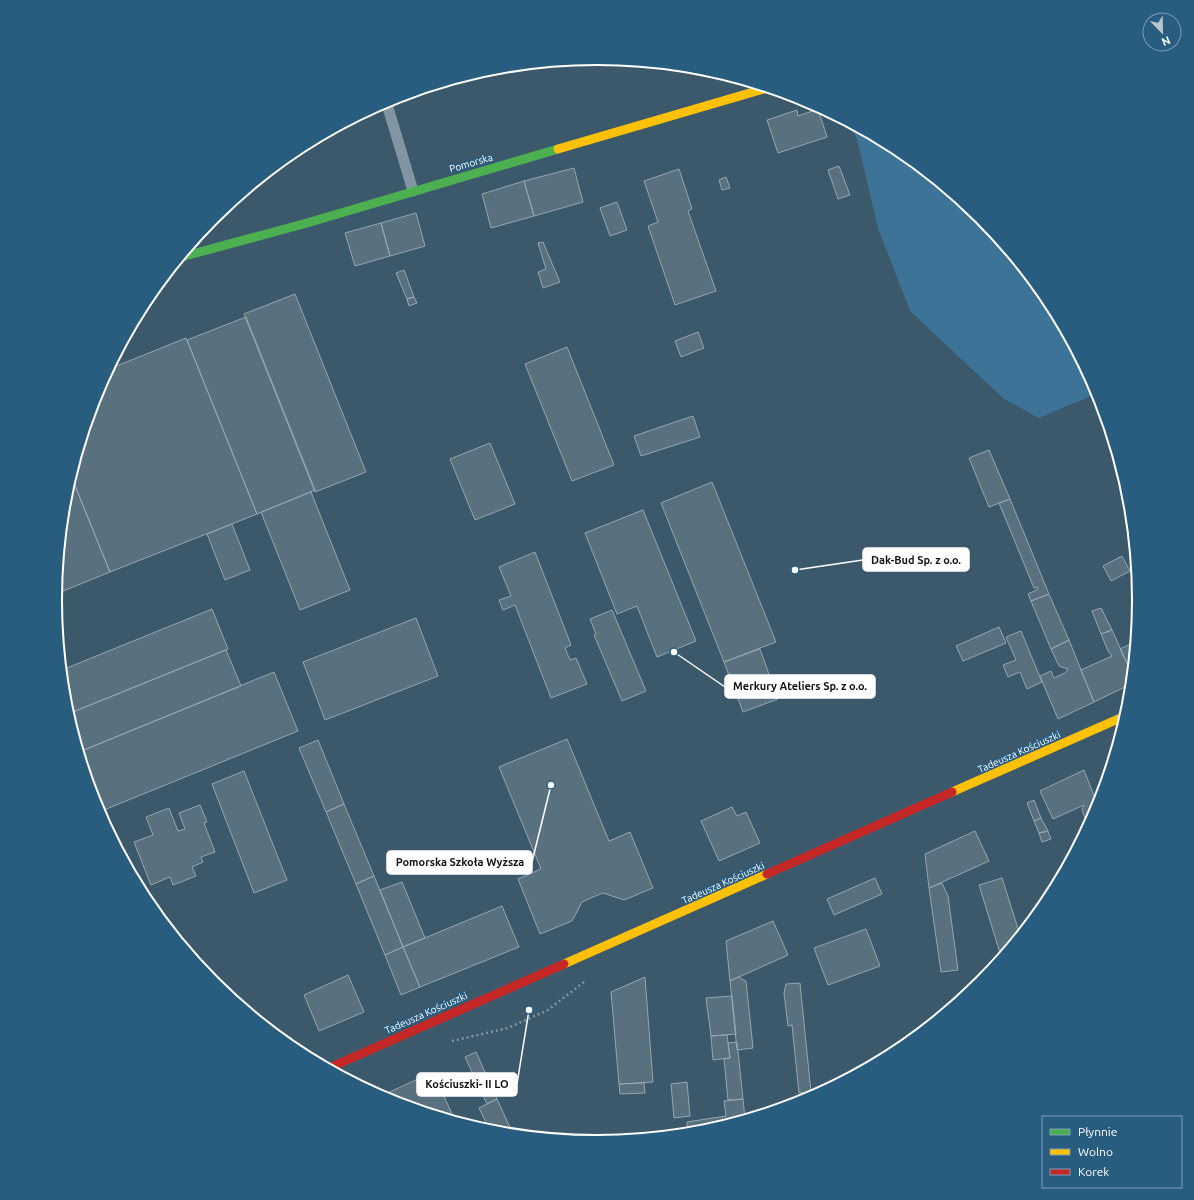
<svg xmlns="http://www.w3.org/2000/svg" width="1194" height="1200" font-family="Ubuntu,sans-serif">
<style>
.green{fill:#3d7397}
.building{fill:#59707f;stroke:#95a6b1}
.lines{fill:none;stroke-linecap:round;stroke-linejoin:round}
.path{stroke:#8295a2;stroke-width:2.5;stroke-dasharray:2 3;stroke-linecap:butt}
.lane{stroke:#8295a2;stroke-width:11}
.fast{stroke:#4caf50;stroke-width:9}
.slow{stroke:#ffc107;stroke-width:9}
.jam{stroke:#c62828;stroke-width:9}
.labels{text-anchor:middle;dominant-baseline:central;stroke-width:3;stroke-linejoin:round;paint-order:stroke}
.street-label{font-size:10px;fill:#fff;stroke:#285d80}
.rim{fill:none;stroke:#fff;stroke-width:2}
.leader{fill:none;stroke:#fff;stroke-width:1.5}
.callout-dot{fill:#fff;stroke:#285d80;stroke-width:1.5}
.callout{fill:#fff;stroke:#fff;stroke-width:1.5}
.callout-label{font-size:11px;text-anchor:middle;font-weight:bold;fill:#111}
</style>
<rect width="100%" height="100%" fill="#3c596c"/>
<!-- green -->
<path class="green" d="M851 124 898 149 980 217 1048 299 1098 393 1039 418 1004 399 910 311 878 228 858 143Z"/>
<!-- building -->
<path class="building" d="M818 109 827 137 778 153 767 120 797 110 798 116Z
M839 166 850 195 838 199 828 170Z
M574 168 583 202 534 216 524 181Z
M679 169 692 209 688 211 716 291 675 305 648 226 658 222 644 181Z
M726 177 730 188 722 190 719 180Z
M524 181 534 216 491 228 482 194Z
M617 202 627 230 610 236 600 208Z
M416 213 425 246 390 256 381 223Z
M381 223 390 256 355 266 345 233Z
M543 242 560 282 543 288 538 272 546 269 538 243Z
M404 270 414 297 407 299 396 273Z
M295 294 366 472 315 492 244 314Z
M414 297 417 303 409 306 407 299Z
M246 317 315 490 257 514 187 340Z
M698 332 704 348 681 357 675 341Z
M186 338 257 514 110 572 71 476 96 392 109 369Z
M567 347 614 465 572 481 525 364Z
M693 416 700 437 641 456 634 436Z
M490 443 515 504 475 520 450 459Z
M989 450 1010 499 989 507 969 458Z
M71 476 110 572 56 594 65 494Z
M712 482 776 642 724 662 661 503Z
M311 492 350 590 300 610 261 512Z
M1010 499 1049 594 1031 601 1028 594 1038 589 1037 587 1034 588 999 503Z
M643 510 696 641 657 657 637 606 617 614 585 533Z
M232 524 250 570 225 580 207 534Z
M535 552 571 645 565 648 570 660 576 658 587 684 551 698 515 605 503 610 499 600 511 596 499 567Z
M1122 556 1130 571 1111 581 1103 566Z
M1049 594 1069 640 1051 649 1031 601Z
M1101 608 1112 630 1101 634 1092 611Z
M212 609 228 649 68 714 65 706 62 670Z
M612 610 646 691 622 701 594 635 596 634 590 619Z
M416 618 438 676 325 720 303 662Z
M999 627 1006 643 963 661 956 646Z
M1112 630 1132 674 1131 684 1094 702 1081 670 1112 656 1108 651 1101 634Z
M1021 631 1042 682 1027 689 1020 672 1008 677 1003 665 1016 660 1006 637Z
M1069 640 1094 702 1058 719 1040 676 1051 671 1054 678 1065 673 1068 669 1059 666 1051 649Z
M1135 642 1132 674 1120 649Z
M760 649 778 699 743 712 724 662Z
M226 650 241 686 79 752 68 714Z
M274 672 298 731 99 812 79 752Z
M567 739 609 841 630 832 653 888 624 900 603 893 593 897 582 902 572 921 540 934 518 879 541 869 499 767Z
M318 740 344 804 326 812 299 748Z
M1084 770 1098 806 1088 826 1082 810 1084 805 1053 819 1040 791Z
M244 771 287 880 254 893 212 784Z
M1034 800 1041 818 1034 821 1027 803Z
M344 804 374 876 356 884 326 812Z
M200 805 207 822 204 823 215 852 201 857 203 862 192 867 196 876 173 885 170 877 151 885 134 842 153 835 146 817 169 808 178 831 185 829 179 813Z
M732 807 737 816 746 812 760 843 719 861 701 821Z
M1041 818 1048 831 1039 833 1034 821Z
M975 831 989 861 929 888 925 854Z
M1048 831 1051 839 1042 842 1039 833Z
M374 876 403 947 385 955 356 884Z
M875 878 882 894 834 915 827 899Z
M1002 878 1020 935 1007 951 1000 953 979 885Z
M402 882 425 938 403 947 380 890Z
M942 883 948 896 958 970 941 972 929 888Z
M502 906 519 947 420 987 403 947Z
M773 921 788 955 730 981 726 941Z
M866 929 880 966 828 985 814 948Z
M403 947 420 987 401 995 385 955Z
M348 975 364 1012 319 1031 304 995Z
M645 977 653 1082 619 1084 611 992Z
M738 977 746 981 753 1048 737 1050 730 981Z
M800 983 811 1092 799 1093 792 1025 788 1026 784 993 786 984Z
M732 996 736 1034 711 1036 706 998Z
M727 1035 730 1058 713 1060 711 1036Z
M737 1042 743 1099 728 1100 724 1059 730 1058 728 1043Z
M476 1052 497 1099 487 1104 465 1057Z
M433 1072 452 1114 445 1117 389 1101 381 1096Z
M687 1082 690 1116 674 1118 671 1084Z
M644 1083 645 1093 620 1094 619 1084Z
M497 1099 513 1134 490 1131 479 1108Z
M743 1099 745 1119 703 1132 688 1133 687 1122 726 1116 724 1101Z"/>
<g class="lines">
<!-- path -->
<path class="path" d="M452 1041 508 1028 548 1010 584 982"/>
<!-- lane -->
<path class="lane" d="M386 101 413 191"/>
<!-- fast -->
<path class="fast" d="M181 257 307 223 558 149"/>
<!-- slow -->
<path class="slow" d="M558 149 767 88
M952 792 1125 716
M564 964 767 874"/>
<!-- jam -->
<path class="jam" d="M767 874 952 792
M329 1068 564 964"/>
</g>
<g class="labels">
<!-- street labels -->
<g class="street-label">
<text transform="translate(471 163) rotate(-16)">Pomorska</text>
<text transform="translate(1019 752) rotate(-24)">Tadeusza Kościuszki</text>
<text transform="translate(723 883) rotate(-24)">Tadeusza Kościuszki</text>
<text transform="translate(426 1013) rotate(-24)">Tadeusza Kościuszki</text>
</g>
</g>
<!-- crop -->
<path d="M0 0H1194V1200H0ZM62 600a535 535 0 1 1 1070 0a535 535 0 1 1-1070 0Z" fill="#285d80" fill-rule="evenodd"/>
<path class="rim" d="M62 600a535 535 0 1 1 1070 0a535 535 0 1 1-1070 0Z"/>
<!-- callouts -->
<path class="leader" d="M795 570L863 560M674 652L725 687M551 785L532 862M529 1010L517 1084"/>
<g class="callout-dot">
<circle cx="795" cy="570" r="4"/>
<circle cx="674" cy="652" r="4"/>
<circle cx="551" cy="785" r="4"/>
<circle cx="529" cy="1010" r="4"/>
</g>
<g class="callout">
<rect x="863" y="548" width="106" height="23" rx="4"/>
<rect x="725" y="675" width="150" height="23" rx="4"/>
<rect x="387" y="851" width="145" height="23" rx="4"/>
<rect x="417" y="1073" width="100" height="23" rx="4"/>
</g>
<g class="callout-label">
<text x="916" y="564">Dak-Bud Sp. z o.o.</text>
<text x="800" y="690">Merkury Ateliers Sp. z o.o.</text>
<text x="460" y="866">Pomorska Szkoła Wyższa</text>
<text x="467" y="1088">Kościuszki- II LO</text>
</g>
<!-- legend -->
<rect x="1042" y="1116" width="140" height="72" fill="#285d80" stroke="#7e9eb3"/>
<rect x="1050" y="1129" width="20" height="6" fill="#4caf50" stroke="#7e9eb3"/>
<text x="1078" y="1136" font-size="12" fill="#ffffff">Płynnie</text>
<rect x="1050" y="1149" width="20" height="6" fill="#ffc107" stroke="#7e9eb3"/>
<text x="1078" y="1156" font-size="12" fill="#ffffff">Wolno</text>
<rect x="1050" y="1169" width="20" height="6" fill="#c62828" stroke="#7e9eb3"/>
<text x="1078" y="1176" font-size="12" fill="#ffffff">Korek</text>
<!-- north arrow -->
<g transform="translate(1162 32) rotate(157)"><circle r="19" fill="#285d80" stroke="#7e9eb3"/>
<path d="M0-3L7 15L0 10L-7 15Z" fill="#bbc5cc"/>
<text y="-6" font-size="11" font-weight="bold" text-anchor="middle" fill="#ffffff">N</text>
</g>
</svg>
